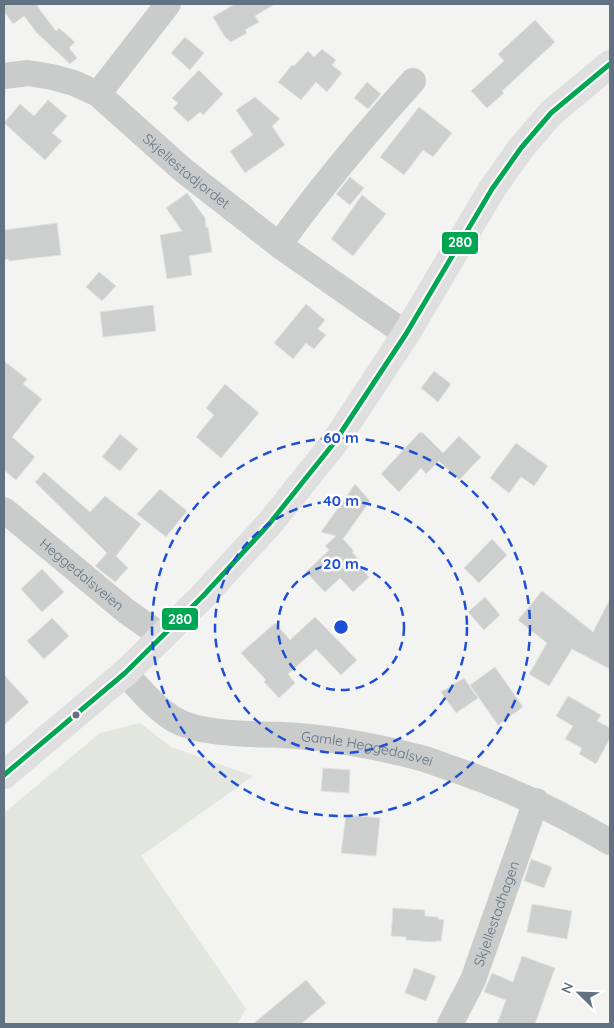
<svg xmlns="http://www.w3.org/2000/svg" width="614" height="1028" font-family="Quicksand,sans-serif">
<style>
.green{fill:#e2e6df}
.building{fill:#cdcece;stroke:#e2e2e1}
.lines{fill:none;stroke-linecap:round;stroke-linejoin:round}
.minor{stroke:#cacccc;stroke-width:26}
.major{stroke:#dfdfe0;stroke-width:28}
.bus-1-casing{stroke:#fff;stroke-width:9}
.bus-1{stroke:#00a651;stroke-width:5}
.ring{fill:none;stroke:#1d4ed8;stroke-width:2.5;stroke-dasharray:9 6}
.bus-dot{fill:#627282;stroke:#fff;stroke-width:2}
.labels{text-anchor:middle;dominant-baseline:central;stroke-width:5;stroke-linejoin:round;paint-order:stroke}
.street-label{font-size:14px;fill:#627282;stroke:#fff}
.centre{fill:#1d4ed8;stroke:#fff;stroke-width:2.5}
.ring-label{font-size:15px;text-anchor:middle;font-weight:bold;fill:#1d4ed8;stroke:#fff;stroke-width:5;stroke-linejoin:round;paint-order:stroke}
.line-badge{stroke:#fff;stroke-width:2}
.badge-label{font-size:14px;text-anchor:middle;font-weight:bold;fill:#fff}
</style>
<rect width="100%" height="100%" fill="#f3f3f1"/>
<!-- green -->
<path class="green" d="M140 723 171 747 253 776 141 856 246 1009 237 1024H4V813L100 733Z"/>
<!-- building -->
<path class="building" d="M4 4H41L37 6 56 31 59 28 75 42 69 48 77 58 70 64 37 33 24 16 13 24 4 11Z
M235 4H275L255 16 259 22 245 30 247 33 231 42 225 37 213 17Z
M535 20 555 42 502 91 504 93 487 108 471 91 504 61 498 54Z
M185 37 204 53 190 70 171 53Z
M322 49 336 60 332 65 342 73 327 92 316 82 301 100 278 82 292 65 294 66 308 51 314 57Z
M199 70 223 94 203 115 200 112 188 122 173 108 178 103 172 98Z
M367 82 381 94 368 109 354 98Z
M255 97 280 119 272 126 285 145 245 173 230 151 253 135 236 110Z
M48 100 67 116 52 133 62 141 45 160 4 123 20 104 34 116Z
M419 107 452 133 433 157 423 150 404 175 380 157Z
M350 177 364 188 350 205 336 194Z
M187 193 205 218 206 228 208 227 212 252 189 256 192 275 167 279 160 235 182 231 166 208Z
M362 195 386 214 353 256 331 239Z
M57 223 61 255 9 261 8 259H4V230Z
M99 272 116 286 102 301 86 287Z
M306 304 325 320 318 329 326 335 314 349 306 343 293 359 274 343Z
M153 305 156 331 103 337 100 312Z
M4 361 27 379 23 384 42 399 12 437 35 457 16 480 4 470Z
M434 371 451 384 438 402 421 388Z
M225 384 259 413 221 458 196 437 214 415 206 408Z
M420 432 421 434 422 432 443 453 459 436 481 457 459 480 439 461 426 474 421 468 399 492 381 474Z
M120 434 138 449 120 471 102 457Z
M516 443 548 466 534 486 521 477 509 493 490 478Z
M44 472 90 512 105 496 141 524 116 556 128 568 115 582 95 566 107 553 35 482Z
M355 484 370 501 343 539 342 538 354 551 352 552 360 561 357 564 369 577 353 592 340 578 325 592 306 572 329 550 325 546 336 536 321 532Z
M160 489 187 511 166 537 137 514Z
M492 539 507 555 479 583 464 568Z
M42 569 64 592 42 612 21 589Z
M542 591 593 632 610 599V669L572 649 549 686 529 674 547 643 518 620Z
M485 597 500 615 484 630 468 612Z
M315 617 357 660 341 675 316 649 288 674 295 683 279 698 264 682 266 680 241 653 275 623 290 640Z
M52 618 69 636 44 659 27 641Z
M495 667 523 707 498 725 470 685Z
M4 675 29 702 4 725Z
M464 678 478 698 456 713 441 692Z
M568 696 601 715 597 721 610 728V738L596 764 579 754 582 748 565 739 573 726 556 716Z
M323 768 350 770 349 793 321 791Z
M346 815 380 818 376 856 341 853Z
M531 859 552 867 544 888 524 881Z
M532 904 572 911 567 939 527 932Z
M393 908 425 910V916L438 917V919L444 920 441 941H436L435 942 406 940V937L391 936Z
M522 956 555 968 535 1024H497L506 1000 484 992 492 973 513 982Z
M414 968 436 976 426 1001 405 993Z
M306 980 326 1003 301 1024H253Z"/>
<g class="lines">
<!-- minor -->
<g class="minor">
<path id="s1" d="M4 76 28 73 52 77 74 83 98 94 183 170 279 245 406 334"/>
<path d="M98 94 168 4"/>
<path d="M279 245C320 188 366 133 413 81"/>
<path id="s2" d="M4 510 126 611 163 637"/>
<path id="s3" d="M125 673C141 690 155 708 175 720 206 737 262 733 298 736 338 739 378 747 417 757 430 760 443 766 456 770 511 789 561 813 610 842"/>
<path id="s4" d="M450 1024 473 980 536 801"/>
</g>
<!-- major -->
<path class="major" d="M4 775 125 673 203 596 270 523 334 443 406 334 492 189 521 148 551 113 610 64"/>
<defs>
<path id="bus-1" d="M4 775 125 673 203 596 270 523 334 443 406 334 492 189 521 148 551 113 610 64"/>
</defs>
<!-- bus-1 casing -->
<use href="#bus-1" class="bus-1-casing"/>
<!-- bus-1 -->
<use href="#bus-1" class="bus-1"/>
</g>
<!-- distance rings -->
<g class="ring">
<circle cx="341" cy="627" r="63"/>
<circle cx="341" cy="627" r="126"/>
<circle cx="341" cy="627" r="189"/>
</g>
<!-- markers -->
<circle class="bus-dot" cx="76" cy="715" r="4.5"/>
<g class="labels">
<!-- street labels -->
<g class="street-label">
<text stroke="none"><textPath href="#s1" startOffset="215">Skjellestadjordet</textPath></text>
<text stroke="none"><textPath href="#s2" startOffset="101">Heggedalsveien</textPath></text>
<text stroke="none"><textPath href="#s3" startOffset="264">Gamle Heggedalsvei</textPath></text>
<text stroke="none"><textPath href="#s4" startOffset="120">Skjellestadhagen</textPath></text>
</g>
</g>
<circle cx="341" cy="627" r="8" class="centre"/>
<g class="ring-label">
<text x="341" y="443">60 m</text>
<text x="341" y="506">40 m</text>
<text x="341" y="569">20 m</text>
</g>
<g class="line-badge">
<rect x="441" y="231" width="38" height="24" rx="5" fill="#00a651"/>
<rect x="161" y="607" width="38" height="24" rx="5" fill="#00a651"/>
</g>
<g class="badge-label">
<text x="460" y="247">280</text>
<text x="180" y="624">280</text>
</g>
<!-- border -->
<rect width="614" height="1028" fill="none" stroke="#627282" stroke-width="10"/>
<!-- north arrow -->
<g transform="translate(579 993) rotate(293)" stroke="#ffffff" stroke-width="4" paint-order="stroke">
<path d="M0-4L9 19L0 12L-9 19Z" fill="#627282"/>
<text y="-8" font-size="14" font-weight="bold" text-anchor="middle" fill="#627282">N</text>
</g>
</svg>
